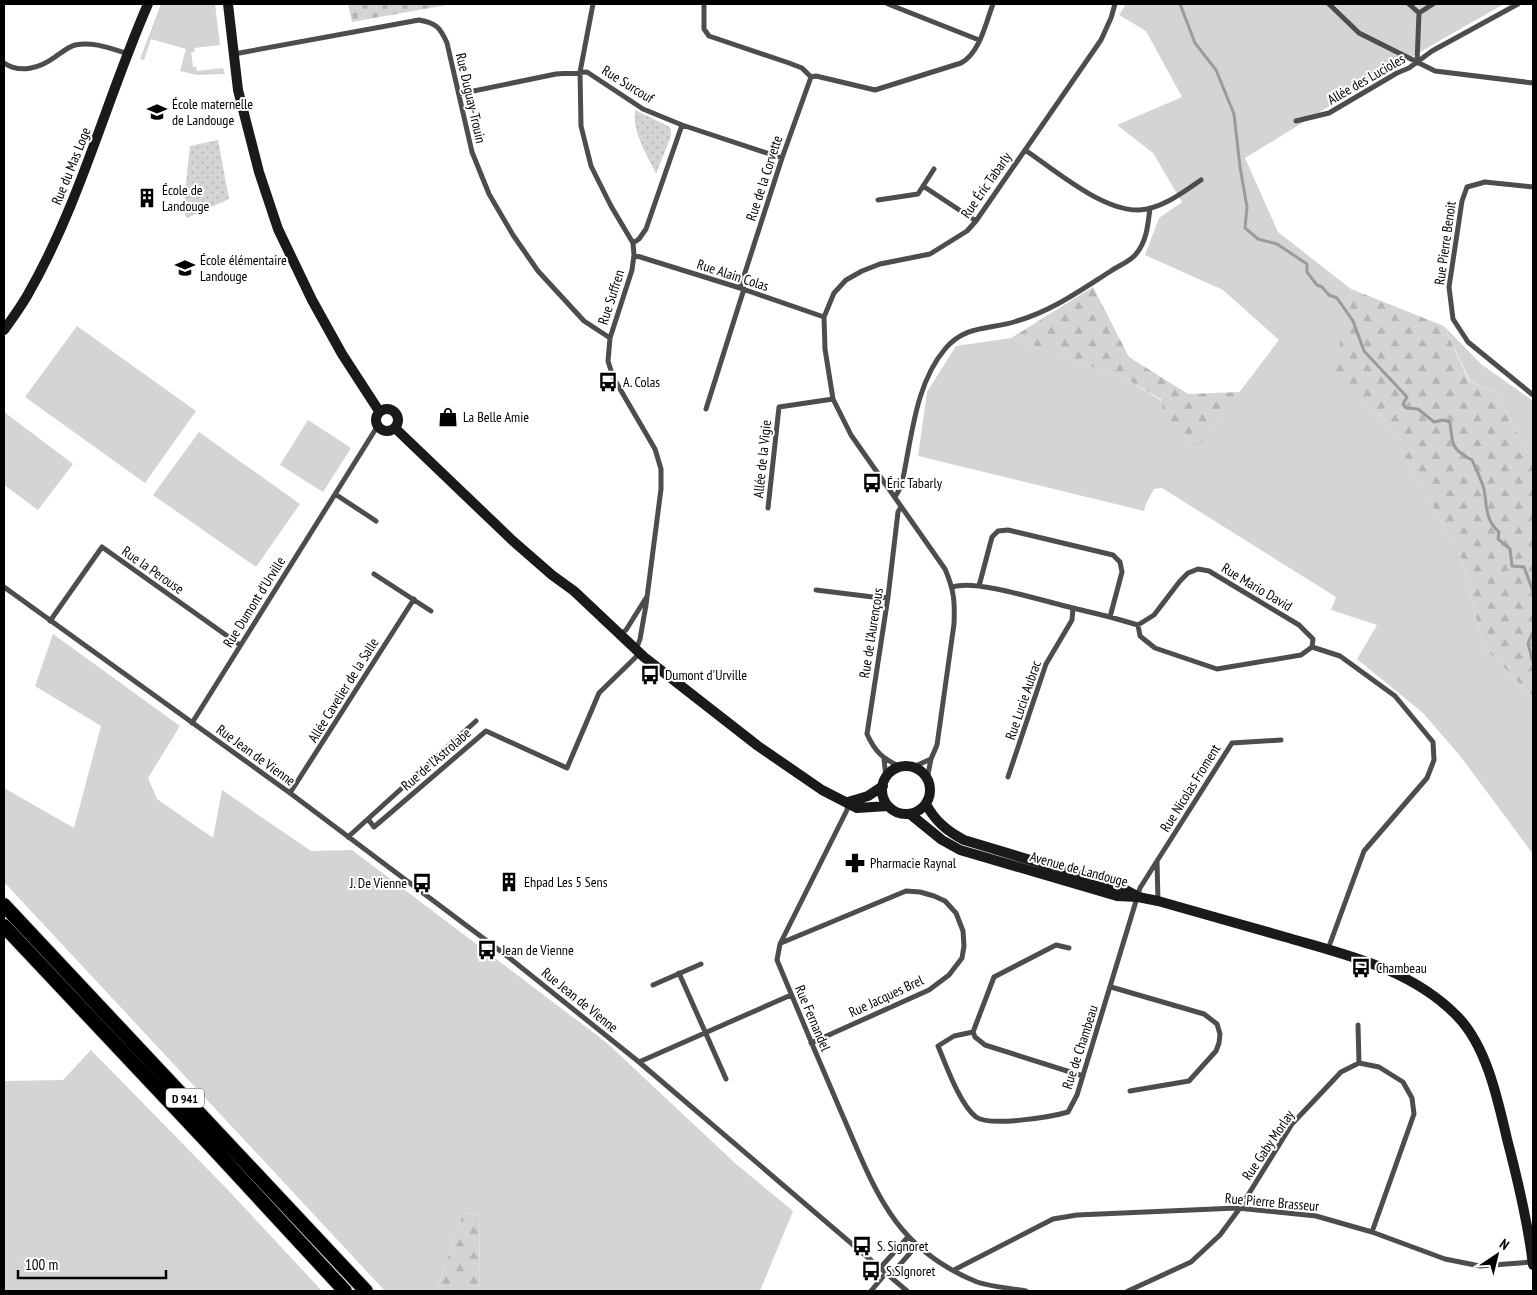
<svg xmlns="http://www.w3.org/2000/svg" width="1537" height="1295" font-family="'PT Sans Narrow',sans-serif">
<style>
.grass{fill:#d4d4d4}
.forest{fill:url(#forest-firs)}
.cemetery{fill:url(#cemetery-stones)}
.park{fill:url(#park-dots)}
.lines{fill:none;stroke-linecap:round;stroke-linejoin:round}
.stream{stroke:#9b9b9b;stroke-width:3}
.trunk-casing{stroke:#dbdbdb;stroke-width:16}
.minor{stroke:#4d4d4d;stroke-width:5}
.secondary{stroke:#1a1a1a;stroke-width:10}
.trunk{stroke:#000;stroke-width:14}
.labels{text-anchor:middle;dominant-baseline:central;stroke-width:4;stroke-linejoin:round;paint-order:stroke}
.shield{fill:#fff;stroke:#4c4c4c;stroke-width:1}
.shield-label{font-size:12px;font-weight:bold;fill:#000}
.street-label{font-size:14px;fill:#000;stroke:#fff}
.poi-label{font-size:14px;fill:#000;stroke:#fff;text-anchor:start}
</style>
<defs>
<pattern id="forest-firs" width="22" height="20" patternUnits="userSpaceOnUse" patternTransform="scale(1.25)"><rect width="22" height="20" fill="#d4d4d4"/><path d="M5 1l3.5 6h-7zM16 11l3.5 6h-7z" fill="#b4b4b4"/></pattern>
<pattern id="cemetery-stones" width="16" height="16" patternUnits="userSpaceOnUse" patternTransform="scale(1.25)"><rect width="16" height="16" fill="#d4d4d4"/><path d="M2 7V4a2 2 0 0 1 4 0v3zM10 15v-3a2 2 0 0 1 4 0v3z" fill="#b4b4b4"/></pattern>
<pattern id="park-dots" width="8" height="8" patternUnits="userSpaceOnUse" patternTransform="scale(1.25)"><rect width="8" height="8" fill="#d4d4d4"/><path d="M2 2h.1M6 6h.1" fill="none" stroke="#b4b4b4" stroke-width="1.8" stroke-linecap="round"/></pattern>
</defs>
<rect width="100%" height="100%" fill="#fff"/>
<!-- grass -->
<path class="grass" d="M161 4H215L220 45 194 48 195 52H191L193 67H196L197 71 223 68 225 74 197 75 180 71 186 49 151 39 144 60 140 59Z
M1126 4H1504L1385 72 1245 158 1278 232 1351 289 1333 382 1382 416 1461 557 1483 646 1531 695H1533V854L1461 757 1423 713 1357 659 1377 625 1331 610 1336 597 1162 488 1154 489 1146 504 1144 511 918 456 927 392 956 346 1011 338 1126 379 1162 401 1165 429 1197 448 1279 340 1223 290 1145 255 1159 218 1182 202 1153 153 1117 125 1182 97 1146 31 1119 15Z
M77 326 196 411 145 483 25 397Z
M1444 326 1481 364 1533 401V464L1496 393 1470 381Z
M4 412 73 464 38 510 4 485Z
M308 420 351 448 323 492 280 465Z
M199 432 300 504 256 567 153 495Z
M53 634 180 726 148 778 157 799 213 838 222 790 311 851 352 850 607 1043 736 1164 793 1211 760 1291H479L480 1215 463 1213 436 1291H385L4 882V788L74 828 101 726 35 686Z
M91 1050 228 1190 322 1291H4V1081L63 1080Z"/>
<!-- forest -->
<path class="forest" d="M1093 287 1129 357 1188 394 1240 392 1197 448 1164 429 1162 400 1126 379 1011 338Z
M1351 289 1444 326 1469 381 1496 393 1533 464V695H1531L1483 646 1461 557 1382 416 1332 382Z
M463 1213 480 1215 479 1291H436Z"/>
<!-- cemetery -->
<path class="cemetery" d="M348 4H452L352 22Z"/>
<!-- park -->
<path class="park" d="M635 110 668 126 671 129V136L656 174C647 154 632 133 635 110Z
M218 140 229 199 187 218 183 211 190 146Z"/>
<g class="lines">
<!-- stream -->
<path class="stream" d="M1180 4 1195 43 1216 70 1234 114 1240 167 1247 207 1245 228 1258 239 1277 244 1307 264V272L1317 285 1322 287 1329 295 1337 298 1353 321 1364 351 1407 397 1403 404 1406 408 1418 409 1434 422 1443 420 1450 422C1452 444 1452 450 1472 460 1476 469 1481 479 1484 489 1487 506 1485 520 1499 532L1498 539 1510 549 1512 566 1524 567 1533 591
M1533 632 1528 643 1533 663"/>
<defs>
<path id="trunk" d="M4 905 366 1291
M4 926 210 1145 345 1291"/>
</defs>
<!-- trunk casing -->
<use href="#trunk" class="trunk-casing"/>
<!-- minor -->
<path class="minor" d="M593 4 580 72 581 126 591 166 611 206 633 243 634 255 632 270 610 338 608 361 613 377 655 449 661 469V489L646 605 640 639 636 650
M704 4V29L709 36 789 63 802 68 811 77
M888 4 979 40
M1329 4 1359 33 1435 71 1533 83
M1409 4 1419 13
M234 54 419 20C436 23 440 27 447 43L472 152 489 194 513 235 538 271 584 321 610 338
M4 63C20 74 40 68 55 57 61 53 68 47 75 45 93 41 112 49 129 54
M1417 63 1419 13 1433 4
M811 77 816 76 875 90 961 63C980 53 986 22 993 4
M459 94 556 74 587 72 643 109 682 125 782 158
M1296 121 1329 113 1397 73 1409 68 1432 51 1518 4
M1025 150C1055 170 1102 211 1139 210 1162 209 1183 192 1201 180
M923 186 976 221
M1533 187 1485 182 1467 187 1462 201 1449 287 1453 319 1468 342 1533 395
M878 200 918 194 934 169
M633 243 639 239 646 229 682 125
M634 255 740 288 824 317
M740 288 782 158 811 77
M706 409 744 289
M335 494 376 521
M895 497 899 490 903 478C912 435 916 383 945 349 966 324 991 330 1017 321 1052 311 1081 290 1111 271 1118 266 1131 261 1136 254 1147 241 1148 224 1150 208
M768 508 779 407 833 399
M374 574 431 611
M979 586 992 537 998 531 1008 530 1113 555 1120 562 1122 572 1110 617 1073 608
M4 587 290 793 507 956 639 1062 907 1291
M953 587C976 579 1046 602 1073 608L1072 620 1046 664 1008 777
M816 590 881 598 888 597
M1110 617 1138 625 1154 615 1180 581 1188 573 1198 569 1209 571 1299 625 1313 639 1312 647
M50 621 102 547 240 645
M1138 625 1140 636 1155 648 1217 669 1301 655 1312 647
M620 634 626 630 646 598
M1312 647 1340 656 1395 696 1433 742 1434 760 1427 778 1364 851 1328 949
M192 723 377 427
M884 759 886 777
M901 767C883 759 875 752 867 734L888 597 898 512 901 507
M913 767 931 759
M927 779 931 759 937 745 954 624C955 601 954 590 945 569L851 435 833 399 825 349 824 317 834 293 846 280 862 271 880 264 930 254 967 231 976 221 1101 40 1111 18 1115 4
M290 793 414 599
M848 803 847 810 780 944 777 960C798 1011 820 1063 842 1114 875 1190 893 1248 977 1282 992 1287 1010 1288 1026 1291
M368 819 374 827 486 731 567 768 599 693 640 653
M348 837 476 721
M1157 861 1232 743 1281 740
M781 943 906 891 920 892 934 896 945 901 956 913 963 931 964 946 962 958 949 975 929 990 811 1043
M1069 948 1056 945 994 977 973 1032 975 1037 985 1045 1083 1076
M679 973 726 1079
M653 985 701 964
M1111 987 1204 1014 1217 1024 1220 1034 1219 1043 1216 1051 1189 1081 1130 1091
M1358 1025 1359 1063
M973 1032 954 1036 938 1046C946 1065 960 1105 976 1117 990 1127 1051 1117 1068 1112L1077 1095 1140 888 1157 861 1158 901
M639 1062 791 995
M880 1268 908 1237
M954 1270 1053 1219 1077 1215 1237 1208 1316 1216 1372 1232 1445 1259 1480 1266 1532 1262
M890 1276 917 1245
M871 1291 886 1273
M1128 1291 1191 1262 1220 1235 1240 1208 1292 1124 1341 1072 1359 1063 1379 1067 1403 1082 1412 1098 1414 1114 1372 1232"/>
<!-- secondary -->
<path class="secondary" d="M228 4 238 90 259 172 278 229 312 300 342 354 379 411
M4 330C12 319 20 308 27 296 80 204 106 100 148 4
M376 420a11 11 0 1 1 22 0a11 11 0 1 1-22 0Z
M395 428 513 541 552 575 574 591 644 657 758 746 822 790 857 808 888 806
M882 790a24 24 0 1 1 48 0a24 24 0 1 1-48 0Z
M848 802 868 796 883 786
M926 804C935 821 947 831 964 840L1120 887 1135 895
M910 814 942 840 960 850 1117 896 1138 897 1158 901C1200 913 1243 925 1285 937 1347 955 1412 969 1458 1017 1487 1047 1498 1101 1507 1139 1518 1181 1528 1223 1533 1265"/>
<!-- trunk -->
<use href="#trunk" class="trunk"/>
</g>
<!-- icons -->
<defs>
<symbol id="school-bare" viewBox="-9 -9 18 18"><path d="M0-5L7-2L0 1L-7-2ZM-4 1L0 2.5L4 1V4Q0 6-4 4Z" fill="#000" stroke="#fff" stroke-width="2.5" paint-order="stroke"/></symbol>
<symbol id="building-bare" viewBox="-9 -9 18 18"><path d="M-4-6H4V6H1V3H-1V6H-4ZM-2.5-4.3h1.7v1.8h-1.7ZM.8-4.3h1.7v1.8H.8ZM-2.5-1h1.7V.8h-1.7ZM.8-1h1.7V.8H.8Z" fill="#000" stroke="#fff" stroke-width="2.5" paint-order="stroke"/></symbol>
<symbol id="bus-bare" viewBox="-9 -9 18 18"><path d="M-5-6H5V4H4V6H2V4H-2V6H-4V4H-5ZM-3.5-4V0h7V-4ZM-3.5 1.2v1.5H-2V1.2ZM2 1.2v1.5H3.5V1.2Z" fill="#000" stroke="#fff" stroke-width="2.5" paint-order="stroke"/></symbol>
<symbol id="shop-bare" viewBox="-9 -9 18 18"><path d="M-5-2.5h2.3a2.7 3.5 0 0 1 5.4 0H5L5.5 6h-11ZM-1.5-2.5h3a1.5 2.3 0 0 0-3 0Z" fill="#000" stroke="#fff" stroke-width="2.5" paint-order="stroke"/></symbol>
<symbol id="pharmacy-bare" viewBox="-9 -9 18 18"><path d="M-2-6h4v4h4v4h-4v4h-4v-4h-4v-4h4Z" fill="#000" stroke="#fff" stroke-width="2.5" paint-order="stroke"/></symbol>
</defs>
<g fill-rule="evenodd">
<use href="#school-bare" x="143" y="98" width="28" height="28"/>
<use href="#building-bare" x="133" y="184" width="28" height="28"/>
<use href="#school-bare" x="171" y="254" width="28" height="28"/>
<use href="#bus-bare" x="594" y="368" width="28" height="28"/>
<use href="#shop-bare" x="434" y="403" width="28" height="28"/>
<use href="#bus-bare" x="858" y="469" width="28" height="28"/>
<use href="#bus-bare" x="636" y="661" width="28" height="28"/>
<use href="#pharmacy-bare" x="841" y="849" width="28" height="28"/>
<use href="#building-bare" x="495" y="868" width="28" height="28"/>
<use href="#bus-bare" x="408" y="869" width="28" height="28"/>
<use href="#bus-bare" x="473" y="936" width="28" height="28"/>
<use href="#bus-bare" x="1347" y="954" width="28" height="28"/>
<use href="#bus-bare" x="848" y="1232" width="28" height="28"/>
<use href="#bus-bare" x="857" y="1257" width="28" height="28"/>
</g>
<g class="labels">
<!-- shield labels -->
<rect class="shield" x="166" y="1088.5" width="38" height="19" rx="4"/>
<g class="shield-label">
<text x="185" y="1098">D 941</text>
</g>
<!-- street labels -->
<g class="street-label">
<text transform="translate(1366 79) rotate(-30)">Allée des Lucioles</text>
<text transform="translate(628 84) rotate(32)">Rue Surcouf</text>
<text transform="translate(471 98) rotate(77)">Rue Duguay-Trouin</text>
<text transform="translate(71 166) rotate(-68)">Rue du Mas Loge</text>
<text transform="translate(764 178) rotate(-72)">Rue de la Corvette</text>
<text transform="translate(986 185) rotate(-55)">Rue Éric Tabarly</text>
<text transform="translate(1445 243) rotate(-82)">Rue Pierre Benoit</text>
<text transform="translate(733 275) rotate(18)">Rue Alain Colas</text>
<text transform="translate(611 297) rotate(-72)">Rue Suffren</text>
<text transform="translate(762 459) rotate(-84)">Allée de la Vigie</text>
<text transform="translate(153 570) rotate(35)">Rue la Perouse</text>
<text transform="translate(1257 587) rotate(31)">Rue Mario David</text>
<text transform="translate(254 602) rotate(-58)">Rue Dumont d'Urville</text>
<text transform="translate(871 633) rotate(-81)">Rue de l'Aurençous</text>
<text transform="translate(343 690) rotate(-58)">Allée Cavelier de la Salle</text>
<text transform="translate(1023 700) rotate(-71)">Rue Lucie Aubrac</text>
<text transform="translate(256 755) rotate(36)">Rue Jean de Vienne</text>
<text transform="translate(436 759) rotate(-41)">Rue de l'Astrolabe</text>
<text transform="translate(1190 788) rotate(-58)">Rue Nicolas Froment</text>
<text transform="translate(1079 869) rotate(15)">Avenue de Landouge</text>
<text transform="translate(886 996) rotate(-25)">Rue Jacques Brel</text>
<text transform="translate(580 1000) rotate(39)">Rue Jean de Vienne</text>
<text transform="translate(813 1018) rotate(67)">Rue Fernandel</text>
<text transform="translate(1080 1047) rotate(-72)">Rue de Chambeau</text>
<text transform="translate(1268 1145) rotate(-56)">Rue Gaby Morlay</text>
<text transform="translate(1272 1202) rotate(5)">Rue Pierre Brasseur</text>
</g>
<!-- poi labels -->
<g class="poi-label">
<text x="172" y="104">École maternelle<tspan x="172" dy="16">de Landouge</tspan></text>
<text x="162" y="190">École de<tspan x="162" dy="16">Landouge</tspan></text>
<text x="200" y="260">École élémentaire<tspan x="200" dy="16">Landouge</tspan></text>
<text x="623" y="382">A. Colas</text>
<text x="463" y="417">La Belle Amie</text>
<text x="887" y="483">Éric Tabarly</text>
<text x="665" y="675">Dumont d'Urville</text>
<text x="870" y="863">Pharmacie Raynal</text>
<text x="524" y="882">Ehpad Les 5 Sens</text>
<text x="407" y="883" text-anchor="end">J. De Vienne</text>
<text x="502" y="950">Jean de Vienne</text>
<text x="1376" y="968">Chambeau</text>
<text x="877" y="1246">S. Signoret</text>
<text x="886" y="1271">S.SIgnoret</text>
</g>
</g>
<!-- border -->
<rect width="1537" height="1295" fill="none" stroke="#000000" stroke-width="10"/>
<!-- north arrow -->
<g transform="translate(1497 1255) rotate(35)" stroke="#ffffff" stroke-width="4" paint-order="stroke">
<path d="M0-4L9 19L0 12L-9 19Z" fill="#000000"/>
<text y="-8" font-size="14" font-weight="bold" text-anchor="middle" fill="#000000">N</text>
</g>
<!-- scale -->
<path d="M18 1270v8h148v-8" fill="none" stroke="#000000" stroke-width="2.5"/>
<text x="25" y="1270" font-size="15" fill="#000000" stroke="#ffffff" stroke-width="4" paint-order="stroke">100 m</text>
</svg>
